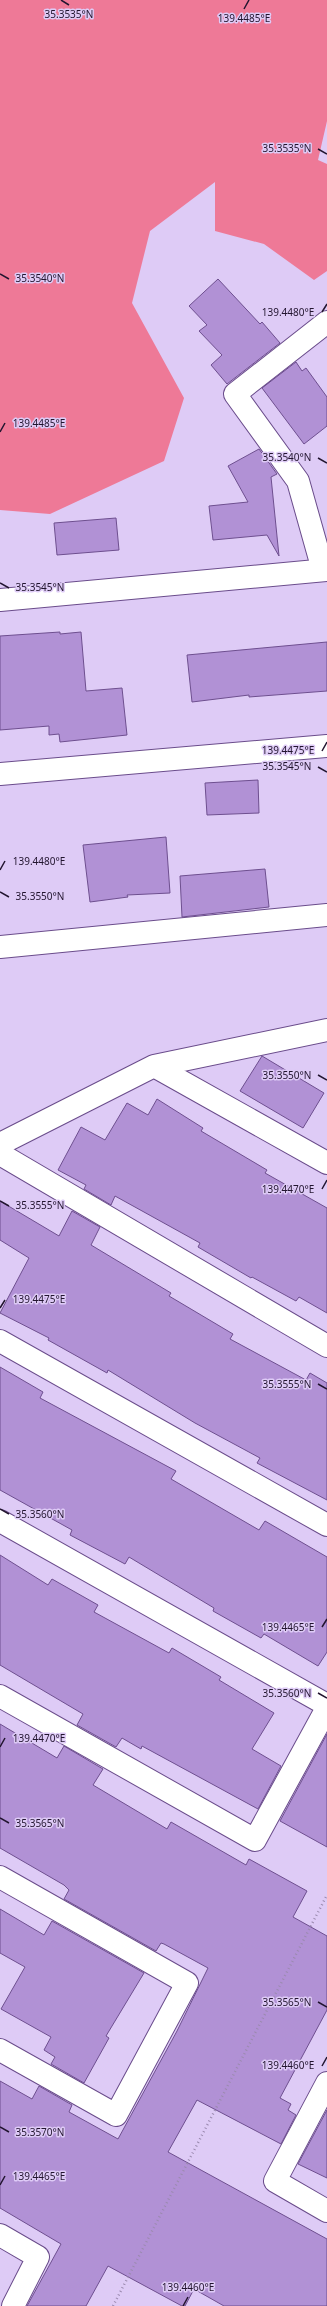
<svg xmlns="http://www.w3.org/2000/svg" width="327" height="2306" font-family="'Noto Sans',sans-serif">
<style>
.forest{fill:#ee7997}
.building{fill:#b191d5;stroke:#6e4f8f}
.lines{fill:none;stroke-linecap:round;stroke-linejoin:round}
.minor-casing{stroke:#6a4c8b;stroke-width:24}
.tertiary-casing{stroke:#6a4c8b;stroke-width:24}
.path{stroke:#9b8aaf;stroke-width:2.5;stroke-dasharray:1 3;stroke-linecap:butt}
.minor{stroke:#fff;stroke-width:22}
.tertiary{stroke:#fff;stroke-width:22}
.ticks{fill:none;stroke:#22152f;stroke-width:1.5}
.ticks-label{font-size:10px;text-anchor:middle;fill:#22152f;stroke:#decbf6;stroke-width:3;stroke-linejoin:round;paint-order:stroke}
</style>
<rect width="100%" height="100%" fill="#decbf6"/>
<!-- forest -->
<path class="forest" d="M0 0H327V121L318 160 327 164V271L314 280 264 244 215 231V182L150 231 132 303 184 398 164 461 50 514 0 510Z"/>
<!-- building -->
<path class="building" d="M218 279 260 324 262 322 280 343 227 384 211 365 222 355 199 331 207 325 189 306Z
M296 362 302 371 306 368 327 397V426L304 444 262 388Z
M259 449 277 474 271 477 279 556 267 535 213 540 209 506 248 502 228 466Z
M116 518 119 550 57 555 54 523Z
M60 632V634L81 632 86 691 122 688 127 735 60 742 59 734 49 735V726L0 730V636Z
M327 642V691L249 697V695L192 702 187 655Z
M258 780 259 813 207 815 205 783Z
M166 837 170 893 127 895 128 897 90 902 83 845Z
M265 869 269 907 182 917 180 876Z
M262 1056 324 1093 303 1128 240 1091Z
M157 1099 203 1128 201 1131 267 1170 265 1173 327 1208V1313L299 1297 296 1301 252 1277 251 1278 198 1247 200 1243 115 1196 111 1205 84 1189 86 1185 58 1170 81 1127 105 1140 127 1103 148 1115Z
M0 1201 59 1236 72 1211 100 1227 91 1245 171 1293 169 1296 233 1334 230 1339 306 1380 310 1373 327 1383V1500L257 1463 260 1458 195 1423 108 1370 107 1373 48 1340 49 1338 0 1313 29 1258 0 1240Z
M0 1367 43 1392 40 1398 176 1471 171 1479 259 1530 265 1521 327 1557V1652L318 1666 264 1634 261 1638 213 1611 214 1608 129 1557 125 1564 70 1535 72 1530 0 1490Z
M0 1555 48 1585 52 1579 98 1605 94 1612 169 1653 172 1648 221 1677 219 1680 274 1713 252 1749 281 1766 258 1809 142 1746 141 1749 122 1738 116 1747 77 1725 83 1714 0 1665Z
M0 1724 57 1758 64 1746 103 1769 93 1785 167 1829 171 1822 246 1865 249 1859 307 1891 293 1917 327 1936V2010L280 2098 291 2104 288 2110 296 2115 281 2144 197 2100 168 2152 327 2239V2306H224L194 2289 185 2306H182L108 2266 86 2306H27L61 2244 0 2208V2081L32 2099 39 2086 72 2105 69 2112 118 2139 177 2031 208 1968 164 1944 161 1943 156 1951 64 1899 69 1890 64 1885 0 1848Z
M327 1734V1847L280 1821Z
M0 1909 44 1935 52 1921 144 1973 106 2036 109 2038 84 2083 51 2064 55 2057 44 2050 51 2037 1 2009 25 1967 0 1953Z
M327 2110V2178L298 2164Z"/>
<g class="lines">
<defs>
<path id="minor" d="M323 570 298 481 235 394 327 322
M0 774 327 746
M0 947 327 915
M154 1066 327 1163
M0 1144 154 1066 327 1030
M0 1154 327 1346
M0 1341 327 1525
M0 1521 327 1705
M0 1696 255 1840 327 1708
M0 1877 187 1983 116 2115 0 2050
M327 2083 275 2181 327 2211
M0 2235 38 2257 13 2306"/>
<path id="tertiary" d="M0 600 327 570"/>
</defs>
<!-- minor casing -->
<use href="#minor" class="minor-casing"/>
<!-- tertiary casing -->
<use href="#tertiary" class="tertiary-casing"/>
<!-- path -->
<path class="path" d="M113 2306 327 1895"/>
<!-- minor -->
<use href="#minor" class="minor"/>
<!-- tertiary -->
<use href="#tertiary" class="tertiary"/>
</g>
<!-- ticks -->
<path class="ticks" d="M61 0 69 5M244 9 249 0M318 149 327 154M0 274 9 279M322 312 327 304M0 432 5 423M318 458 327 463M0 583 9 588M322 751 327 742M318 767 327 772M0 870 5 861M0 892 9 897M318 1075 327 1080M322 1189 327 1180M0 1201 9 1206M0 1308 5 1300M318 1384 327 1389M0 1509 9 1514M322 1627 327 1619M318 1693 327 1698M0 1747 5 1738M0 1818 9 1823M318 2002 327 2007M322 2066 327 2057M0 2127 9 2132M0 2185 5 2176M183 2306 188 2297"/>
<g class="ticks-label">
<text x="69" y="18">35.3535°N</text>
<text x="244" y="22">139.4485°E</text>
<text x="287" y="152">35.3535°N</text>
<text x="40" y="282">35.3540°N</text>
<text x="288" y="316">139.4480°E</text>
<text x="39" y="427">139.4485°E</text>
<text x="287" y="461">35.3540°N</text>
<text x="40" y="591">35.3545°N</text>
<text x="288" y="754">139.4475°E</text>
<text x="287" y="770">35.3545°N</text>
<text x="39" y="865">139.4480°E</text>
<text x="40" y="900">35.3550°N</text>
<text x="287" y="1079">35.3550°N</text>
<text x="288" y="1193">139.4470°E</text>
<text x="40" y="1209">35.3555°N</text>
<text x="39" y="1303">139.4475°E</text>
<text x="287" y="1388">35.3555°N</text>
<text x="40" y="1518">35.3560°N</text>
<text x="288" y="1631">139.4465°E</text>
<text x="287" y="1697">35.3560°N</text>
<text x="39" y="1742">139.4470°E</text>
<text x="40" y="1827">35.3565°N</text>
<text x="287" y="2006">35.3565°N</text>
<text x="288" y="2069">139.4460°E</text>
<text x="40" y="2136">35.3570°N</text>
<text x="39" y="2180">139.4465°E</text>
<text x="188" y="2291">139.4460°E</text>
</g>
</svg>
